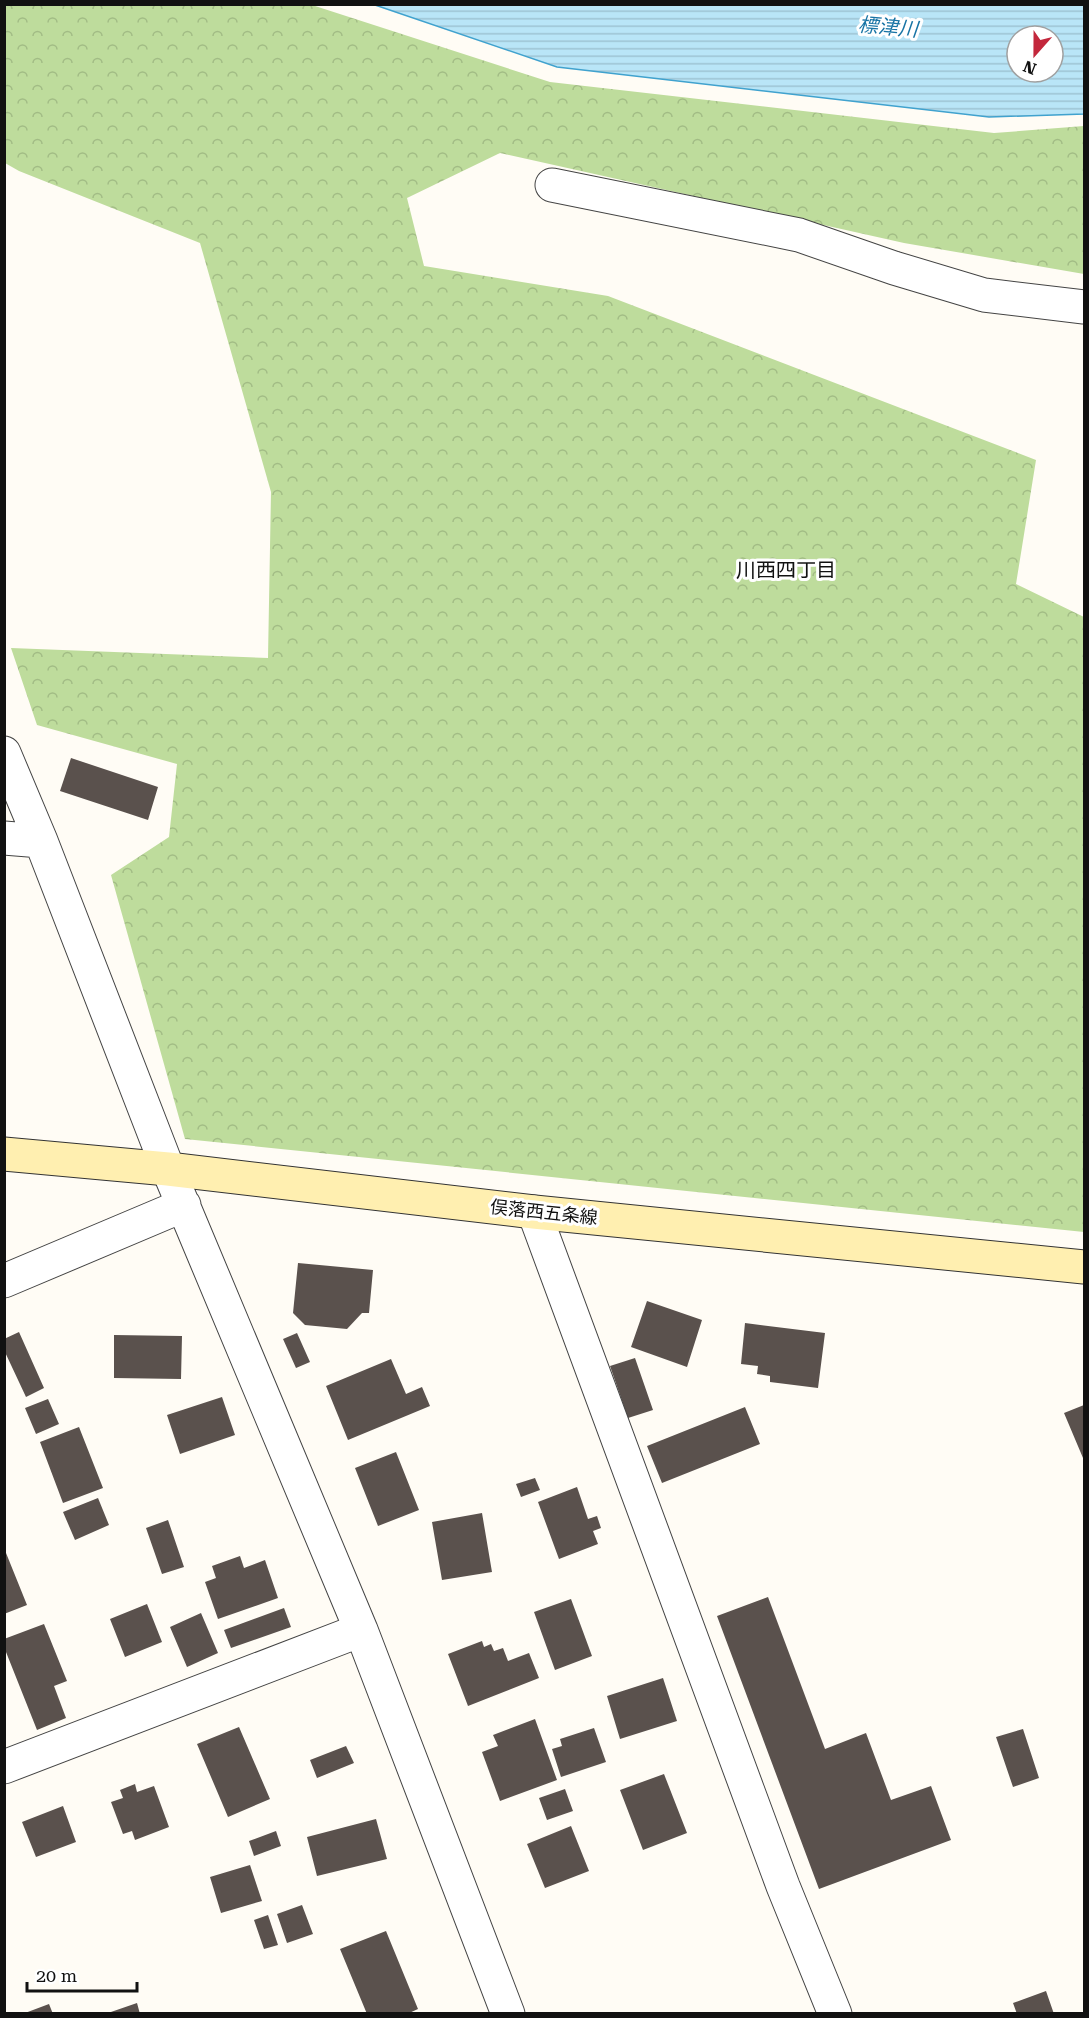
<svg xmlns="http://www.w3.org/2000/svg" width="1089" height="2018" font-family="'Roboto Serif','Noto Sans JP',serif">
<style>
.forest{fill:url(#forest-crowns)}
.water{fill:url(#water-rules);stroke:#40a2ce;stroke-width:1.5;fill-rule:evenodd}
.building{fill:#5a514d}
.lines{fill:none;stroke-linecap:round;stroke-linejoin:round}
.street-casing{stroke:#444;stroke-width:35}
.secondary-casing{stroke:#333;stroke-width:35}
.street{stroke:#fff;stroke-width:33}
.secondary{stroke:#ffefb0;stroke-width:33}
.labels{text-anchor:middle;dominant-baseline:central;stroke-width:6;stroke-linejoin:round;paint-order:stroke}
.street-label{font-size:18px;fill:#111;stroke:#fff}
.water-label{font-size:20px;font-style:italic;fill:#1874a5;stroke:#fff}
.neighbourhood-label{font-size:20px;fill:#111;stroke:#fff}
</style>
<defs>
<pattern id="forest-crowns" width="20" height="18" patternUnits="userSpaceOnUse" patternTransform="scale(1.5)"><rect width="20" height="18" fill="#bedc9c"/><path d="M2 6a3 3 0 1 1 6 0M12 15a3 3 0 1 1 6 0" fill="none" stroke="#a2bc85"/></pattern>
<pattern id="water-rules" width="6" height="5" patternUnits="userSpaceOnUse" patternTransform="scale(1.5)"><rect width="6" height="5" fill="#b9e5f7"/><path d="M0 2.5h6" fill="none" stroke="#9ec3d3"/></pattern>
</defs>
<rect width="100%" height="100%" fill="#fffcf5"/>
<!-- forest -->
<path class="forest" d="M4 5H312L550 82 994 133 1084 126V274L904 243 500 153 407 198 424 266 608 296 1036 460 1016 584 1084 617V1232L185 1139 111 875 169 837 177 764 37 725 11 648 268 658 271 492 200 243 19 171 5 163Z"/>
<!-- water -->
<path class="water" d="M375 5H1084V114L989 117 557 67ZM1017 36H1053V72H1017Z"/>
<!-- building -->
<path class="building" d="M71 758 158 787 148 820 60 791Z
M298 1263 373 1270 369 1313H362L347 1329 305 1325 293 1313Z
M647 1301 702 1320 687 1367 631 1347Z
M745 1323 825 1333 818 1388 770 1382V1376L757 1374 758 1366 741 1364Z
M19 1332 44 1388 26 1397 4 1350V1339Z
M297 1333 310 1362 296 1368 283 1339Z
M114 1335 182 1336 181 1379 114 1378Z
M635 1358 653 1410 628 1418 610 1366Z
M391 1359 406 1394 422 1387 430 1406 348 1440 326 1386Z
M222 1397 235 1435 180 1454 167 1415Z
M48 1399 59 1424 36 1434 25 1408Z
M1084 1405V1458H1083L1064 1413Z
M745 1407 760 1444 662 1483 647 1446Z
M79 1427 103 1488 63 1503 40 1442Z
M396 1452 419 1510 378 1526 355 1468Z
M535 1478 540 1490 521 1497 516 1484Z
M577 1487 588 1519 597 1516 601 1528 593 1531 598 1544 559 1559 538 1502Z
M98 1498 109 1525 75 1540 63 1512Z
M482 1513 492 1572 442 1580 432 1522Z
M168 1520 184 1567 162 1574 146 1528Z
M4 1548 27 1605 4 1614Z
M240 1556 244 1568 265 1560 278 1598 218 1619 205 1582 216 1578 212 1566Z
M768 1597 825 1749 866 1733 891 1800 931 1786 951 1840 819 1889 717 1616Z
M571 1599 592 1656 555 1670 534 1612Z
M147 1604 162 1642 125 1657 110 1619Z
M284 1608 291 1627 231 1648 224 1630Z
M201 1613 218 1653 187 1667 170 1627Z
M44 1624 67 1681 54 1686 66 1718 37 1730 4 1647V1639Z
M482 1641 484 1647 491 1644 494 1651 503 1648 508 1661 529 1653 539 1678 468 1706 448 1654Z
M663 1678 677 1721 620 1739 607 1696Z
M535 1719 557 1780 500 1801 482 1752 498 1746 493 1735Z
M239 1727 270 1799 228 1817 197 1744Z
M594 1728 606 1762 561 1777 552 1749 562 1746 560 1739Z
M1023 1729 1039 1778 1013 1787 996 1737Z
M346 1746 354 1763 317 1778 310 1760Z
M664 1774 687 1833 643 1850 620 1790Z
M135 1784 137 1792 154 1786 169 1827 135 1840 132 1831 123 1834 111 1802 123 1798 120 1790Z
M565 1789 573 1811 547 1820 539 1798Z
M63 1806 76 1842 36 1857 22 1822Z
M376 1819 387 1859 317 1876 307 1837Z
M571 1826 589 1871 545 1888 527 1844Z
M276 1831 281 1846 254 1856 249 1841Z
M250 1865 262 1901 221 1913 210 1877Z
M302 1905 313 1934 287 1943 277 1914Z
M268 1915 278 1945 264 1949 254 1920Z
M386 1931 418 2009 407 2014H367L340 1949Z
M1046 1991 1054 2014H1017L1013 2003Z
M137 2003 140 2014H108V2013Z
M49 2004 53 2014H25V2013Z"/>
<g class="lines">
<defs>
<path id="street" d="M552 185 799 235 894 268 984 295 1084 307
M4 753 41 841 168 1169 361 1630 508 2014
M4 838 41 841
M534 1212 783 1886 835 2014
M4 1281 184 1205
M4 1767 361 1630"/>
<path id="secondary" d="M4 1154 168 1169 534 1212 1084 1267"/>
</defs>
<!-- street casing -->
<use href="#street" class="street-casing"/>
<!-- secondary casing -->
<use href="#secondary" class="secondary-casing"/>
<!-- street -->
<use href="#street" class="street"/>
<!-- secondary -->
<use href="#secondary" class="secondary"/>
</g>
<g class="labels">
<!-- street labels -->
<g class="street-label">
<text transform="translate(544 1212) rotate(6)">俣落西五条線</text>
</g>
<!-- water labels -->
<g class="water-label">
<text transform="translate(888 27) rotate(5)">標津川</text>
</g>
<!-- neighbourhood labels -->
<g class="neighbourhood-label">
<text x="786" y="570">川西四丁目</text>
</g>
</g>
<!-- border -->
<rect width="1089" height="2018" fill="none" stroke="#111111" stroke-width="12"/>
<!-- north arrow -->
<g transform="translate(1035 54) rotate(201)"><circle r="28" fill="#ffffff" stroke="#a0a0a0" stroke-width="1.5"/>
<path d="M0-4.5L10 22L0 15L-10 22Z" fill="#c3273c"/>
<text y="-9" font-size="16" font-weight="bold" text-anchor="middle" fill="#111111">N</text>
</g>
<!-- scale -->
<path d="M27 1982v9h110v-9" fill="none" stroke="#111111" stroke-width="3"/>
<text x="36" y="1982" font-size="18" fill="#111111" stroke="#ffffff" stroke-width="4.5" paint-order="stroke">20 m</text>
</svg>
